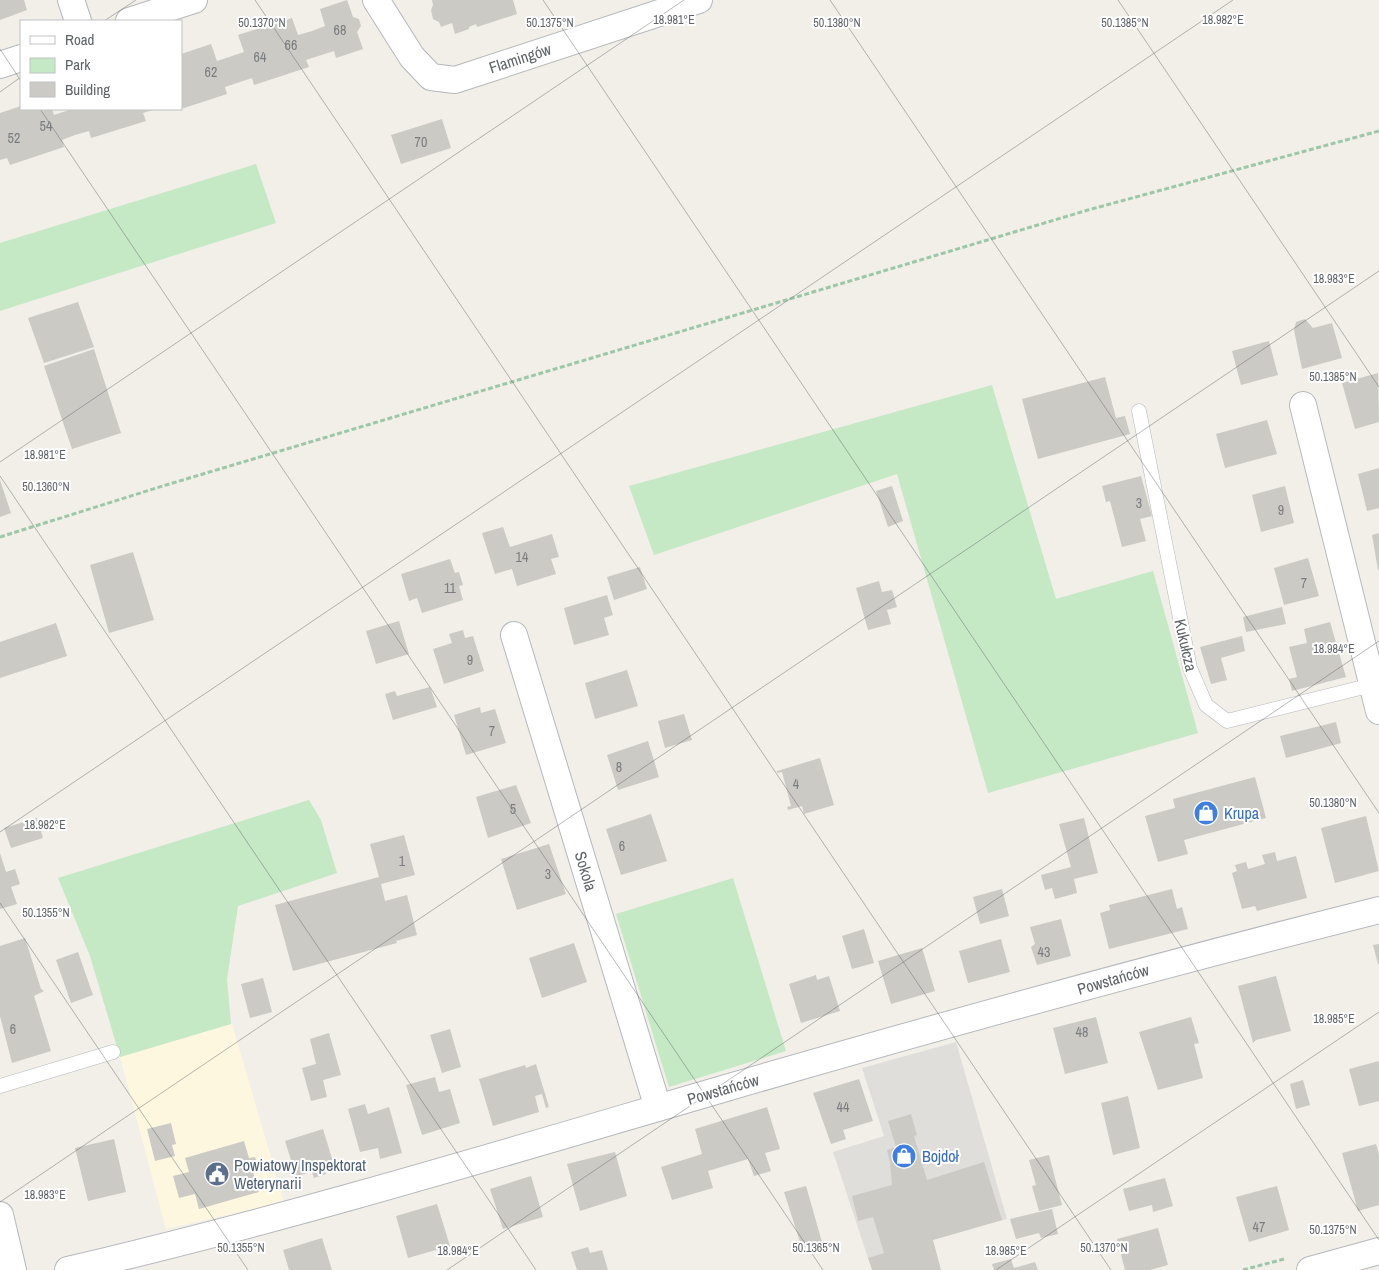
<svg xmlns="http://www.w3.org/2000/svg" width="1379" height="1270" font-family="'Archivo Narrow',sans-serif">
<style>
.commercial{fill:#fef7e0}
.industrial{fill:#e0deda}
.green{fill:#c5e8c5}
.building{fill:#cccac5}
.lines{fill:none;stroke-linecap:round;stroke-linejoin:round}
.service-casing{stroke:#b5b8bc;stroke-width:15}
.minor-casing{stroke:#b5b8bc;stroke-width:28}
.path{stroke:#9cc7a9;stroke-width:3;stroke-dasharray:5 2.5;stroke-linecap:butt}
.service{stroke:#fff;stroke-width:14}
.minor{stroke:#fff;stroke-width:26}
.ticks{fill:none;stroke:#5f6368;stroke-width:1;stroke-opacity:0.45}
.labels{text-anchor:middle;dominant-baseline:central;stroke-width:4;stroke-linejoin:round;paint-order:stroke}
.number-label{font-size:14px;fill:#7a7d7f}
.street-label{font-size:16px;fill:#5f6368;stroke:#fff}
.shop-label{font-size:16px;fill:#366cbe;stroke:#fff;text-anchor:start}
.service-label{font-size:16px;fill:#4e5e75;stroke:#fff;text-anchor:start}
.ticks-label{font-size:12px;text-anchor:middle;fill:#5f6368;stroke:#fff;stroke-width:4;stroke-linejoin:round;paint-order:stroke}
</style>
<rect width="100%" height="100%" fill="#f1efe8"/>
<!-- commercial -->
<path class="commercial" d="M232 1024 284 1202 166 1229 120 1057Z"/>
<!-- industrial -->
<path class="industrial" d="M956 1042 1007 1219 868 1258 833 1152 884 1136 862 1068Z"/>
<!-- green -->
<path class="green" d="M256 164 276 223 0 311V243Z
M992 385 1056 599 1153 571 1198 733 988 793 897 474 654 555 629 486Z
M309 800 321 820 337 873 238 906 227 979 231 1024 120 1057 90 956 58 878Z
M733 878 786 1051 669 1087 616 914Z"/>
<!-- building -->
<path class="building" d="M0 0H24L27 10 0 20Z
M347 0 353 17 359 19 361 26 357 32 363 49 336 58 334 51 306 60 309 67 254 85 252 78 225 87 227 94 181 109V54L211 44 217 61 244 52 238 35 292 18 298 35 312 31 325 26 320 9Z
M432 0H513L517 14 477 27 476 24 469 27V29L455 34 452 23 441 27 439 22 433 19 431 10 433 5Z
M21 106V109H52L54 115 72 109H156L143 113 146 121 91 138 89 131 75 135 62 140 64 147 10 165 7 158 0 160V113Z
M442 119 451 148 401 164 391 135Z
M78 302 94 347 44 363 28 318Z
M1305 319 1313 328 1332 323 1342 358 1302 369 1294 330 1296 322Z
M1269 341 1278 375 1241 385 1232 351Z
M94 349 121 433 72 449 44 366Z
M1378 373 1379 422 1355 429 1342 383Z
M1105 377 1116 418 1125 416 1130 434 1038 459 1022 399Z
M1267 420 1277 454 1225 468 1216 434Z
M1379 468V508L1367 511 1358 474Z
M1141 476 1152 516 1140 519 1146 541 1122 547 1110 501 1106 502 1102 486Z
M0 480 11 513 0 517Z
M892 486 903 521 888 527 876 491Z
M1285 486 1294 523 1261 532 1252 495Z
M503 527 510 547 552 534 559 557 551 559 556 574 517 586 512 569 495 574 482 533Z
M1379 533V570H1378L1372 535Z
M133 552 154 620 109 633 90 565Z
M1308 558 1319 596 1284 605 1274 568Z
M450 559 455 573 459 572 463 585 459 586 463 600 422 613 417 598 409 601 401 574Z
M640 567 647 589 614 600 607 577Z
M879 581 882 592 892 590 897 607 887 610 891 624 868 630 856 588Z
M607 595 613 615 604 618 609 635 574 645 564 608Z
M1282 607 1286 624 1246 632 1243 617Z
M399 621 409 654 376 664 366 631Z
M1330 622 1346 677 1292 691 1289 679 1297 677 1289 647 1307 643 1304 629Z
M56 623 67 656 0 678V642Z
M463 630 465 638 473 636 484 671 444 684 433 649 452 643 449 634Z
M1242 636 1245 651 1221 658 1227 680 1211 684 1200 647Z
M627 670 638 706 595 719 585 683Z
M430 687 437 707 393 720 385 694 395 691 397 696Z
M480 707 481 713 495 709 506 743 466 755 454 715Z
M684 714 692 740 665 748 658 721Z
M1336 722 1341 743 1286 758 1280 736Z
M648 741 659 777 618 790 607 755Z
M820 758 834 805 804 814 802 806 788 810 787 807 791 806 782 772 777 773V771Z
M1255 777 1266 818 1184 840 1188 854 1158 862 1145 816 1175 808 1173 799Z
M516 785 531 823 488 838 476 797Z
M651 814 667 861 621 875 606 829Z
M1366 816 1379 871 1335 883 1321 828Z
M37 818 43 838 11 848 4 828Z
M1084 818 1098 873 1074 879 1077 893 1055 899 1052 888 1045 890 1041 875 1071 867 1059 824Z
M404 835 415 875 381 884 385 901 407 895 417 935 396 941 397 943 293 971 275 905 379 877 370 844Z
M549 844 566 894 517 910 501 859Z
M1275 852 1277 861 1296 856 1307 898 1257 911 1255 906 1242 909 1232 873 1237 871 1235 865 1246 862 1248 869 1265 864 1262 855Z
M0 853 6 872 15 869 20 884 11 887 17 904 0 909Z
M1002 889 1009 916 980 924 973 897Z
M1172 889 1177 909 1182 907 1188 929 1109 949 1100 913 1110 910 1109 905Z
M1061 919 1071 956 1037 965 1031 947 1035 944 1030 927Z
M864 929 874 963 852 969 842 936Z
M25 938 41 989 44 991 34 996 51 1051 12 1063 0 1016V946Z
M1001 939 1010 972 968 983 959 951Z
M574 943 587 982 542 998 529 958Z
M1379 944V964H1378L1373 945Z
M922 948 935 991 891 1004 878 961Z
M78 952 93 995 71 1003 56 960Z
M816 975 817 980 829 976 840 1011 801 1023 789 984Z
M1276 976 1291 1031 1256 1040 1253 1043 1238 986Z
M263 978 272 1012 250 1018 241 984Z
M1096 1017 1108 1063 1065 1074 1053 1028Z
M1191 1017 1199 1043 1194 1044 1203 1078 1158 1090 1139 1032Z
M450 1029 461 1067 442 1073 430 1035Z
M329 1033 341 1075 323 1080 327 1097 311 1101 302 1068 316 1064 310 1039Z
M1379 1061V1101L1359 1106 1349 1069Z
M536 1064 549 1107 546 1108 542 1094 535 1096 539 1112 493 1126 479 1079 525 1065 526 1068Z
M435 1077 439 1092 450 1089 460 1123 422 1135 406 1085Z
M859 1079 873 1121 843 1130 846 1139 831 1144 813 1093Z
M1303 1080 1310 1105 1296 1109 1290 1084Z
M1128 1096 1140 1148 1113 1155 1101 1103Z
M365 1104 368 1114 389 1107 402 1153 380 1159 378 1148 360 1152 348 1109Z
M767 1107 780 1149 765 1153 771 1171 754 1176 748 1159 708 1171 713 1188 672 1200 661 1167 702 1154 695 1129Z
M911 1114 917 1135 914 1136 927 1180 984 1162 1002 1220 933 1240 941 1270H872L868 1258 884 1253 873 1217 858 1221 852 1196 892 1185 890 1162 887 1150 896 1147 888 1121Z
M171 1123 176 1144 172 1145 175 1156 155 1161 147 1129Z
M323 1129 334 1165 323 1168 326 1174 314 1178 312 1172 296 1176 285 1141Z
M114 1139 126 1192 88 1201 75 1148Z
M244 1141 249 1158 255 1157 260 1171 253 1172 259 1192 199 1209 195 1194 179 1198 173 1176 189 1172 185 1158Z
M1376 1144 1379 1154V1205L1358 1211 1342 1153Z
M615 1152 627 1196 580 1211 567 1164Z
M1049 1155 1062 1205 1039 1211 1032 1186 1036 1185 1029 1160Z
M531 1176 543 1217 503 1229 490 1189Z
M1165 1178 1173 1206 1153 1212 1152 1205 1129 1211 1123 1189Z
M806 1186 822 1242 802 1248 784 1192Z
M1277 1186 1289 1230 1249 1242 1236 1197Z
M437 1204 450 1246 408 1258 396 1216Z
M1052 1209 1058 1234 1041 1238 1039 1233 1016 1239 1010 1219Z
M1158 1228 1168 1265 1150 1270H1125L1117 1239Z
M322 1238 332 1270H289L283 1250Z
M588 1247 590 1253 602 1250 608 1270H577L571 1252Z
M1011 1259 1014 1268 1035 1262 1038 1270H994L992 1264Z"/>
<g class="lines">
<defs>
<path id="service" d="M1139 411 1190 668 1206 705 1227 721 1372 685
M0 1086 113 1052"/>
<path id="minor" d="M71 0 78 21
M376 0 412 57 431 77 455 80 699 0
M129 21 194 0
M0 65 21 58
M1303 405 1379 711
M514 635 658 1108
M0 1215 13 1270
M68 1270C290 1218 507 1152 726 1088 943 1025 1160 965 1379 910
M1310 1270 1379 1251"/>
</defs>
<!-- service casing -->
<use href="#service" class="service-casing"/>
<!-- minor casing -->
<use href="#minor" class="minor-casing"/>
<!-- path -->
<path class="path" d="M0 537 166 485 1088 210 1379 131
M1243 1270 1284 1259"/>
<!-- service -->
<use href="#service" class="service"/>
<!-- minor -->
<use href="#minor" class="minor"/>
</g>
<!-- ticks -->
<path class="ticks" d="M255 0 1111 1270M543 0 1379 1240M830 0 1379 813M1118 0 1379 387M104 21 136 0M0 49 21 81M0 92 21 77M40 109 823 1270M0 462 684 0M0 476 536 1270M0 832 1233 0M0 903 248 1270M0 1202 1379 271M447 1270 1379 641M996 1270 1379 1012"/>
<!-- icons -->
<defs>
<symbol id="shop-disc" viewBox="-11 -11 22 22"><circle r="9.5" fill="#3f7fe0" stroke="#fff"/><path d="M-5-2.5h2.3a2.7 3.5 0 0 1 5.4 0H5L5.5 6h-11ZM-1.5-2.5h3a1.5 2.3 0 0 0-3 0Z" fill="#fff"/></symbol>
<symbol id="civic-disc" viewBox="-11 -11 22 22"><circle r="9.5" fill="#5c6f8a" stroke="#fff"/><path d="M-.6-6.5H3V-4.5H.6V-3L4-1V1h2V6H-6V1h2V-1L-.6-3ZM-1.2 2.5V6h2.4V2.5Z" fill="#fff"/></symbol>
</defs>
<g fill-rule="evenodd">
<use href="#shop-disc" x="1192" y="799" width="28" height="28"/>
<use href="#shop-disc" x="890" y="1142" width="28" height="28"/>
<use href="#civic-disc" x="203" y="1160" width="28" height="28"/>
</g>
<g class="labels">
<!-- number labels -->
<g class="number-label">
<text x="340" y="30">68</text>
<text x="291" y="45">66</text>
<text x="260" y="57">64</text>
<text x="211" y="72">62</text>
<text x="46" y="126">54</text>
<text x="14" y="138">52</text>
<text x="421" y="142">70</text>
<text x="1139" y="503">3</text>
<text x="1281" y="510">9</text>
<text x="522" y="557">14</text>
<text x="1304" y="583">7</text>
<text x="450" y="588">11</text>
<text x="470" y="660">9</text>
<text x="492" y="731">7</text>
<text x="619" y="767">8</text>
<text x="796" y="784">4</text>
<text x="513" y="809">5</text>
<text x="622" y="846">6</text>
<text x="402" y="861">1</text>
<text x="548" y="874">3</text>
<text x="1044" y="952">43</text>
<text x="13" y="1029">6</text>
<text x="1082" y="1032">48</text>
<text x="843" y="1107">44</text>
<text x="1259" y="1227">47</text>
</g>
<!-- street labels -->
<g class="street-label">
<text transform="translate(520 58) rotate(-18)">Flamingów</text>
<text transform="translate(1186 645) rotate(77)">Kukułcza</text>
<text transform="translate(586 871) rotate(73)">Sokola</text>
<text transform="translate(1113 979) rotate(-16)">Powstańców</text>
<text transform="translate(723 1089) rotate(-16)">Powstańców</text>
</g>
<!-- shop labels -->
<g class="shop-label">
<text x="1224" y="813">Krupa</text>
<text x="922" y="1156">Bojdoł</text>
</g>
<!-- service labels -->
<g class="service-label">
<text x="234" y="1165">Powiatowy Inspektorat<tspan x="234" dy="18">Weterynarii</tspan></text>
</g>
</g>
<g class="ticks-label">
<text x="674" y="24">18.981°E</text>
<text x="1223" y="24">18.982°E</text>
<text x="550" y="27">50.1375°N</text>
<text x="1125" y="27">50.1385°N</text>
<text x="262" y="27">50.1370°N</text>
<text x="837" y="27">50.1380°N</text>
<text x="1334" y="283">18.983°E</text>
<text x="1333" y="381">50.1385°N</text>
<text x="45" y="459">18.981°E</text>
<text x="46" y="491">50.1360°N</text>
<text x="1334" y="653">18.984°E</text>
<text x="1333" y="807">50.1380°N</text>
<text x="45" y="829">18.982°E</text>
<text x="46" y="917">50.1355°N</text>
<text x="1334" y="1023">18.985°E</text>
<text x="45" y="1199">18.983°E</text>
<text x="1333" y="1234">50.1375°N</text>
<text x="241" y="1252">50.1355°N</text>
<text x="816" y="1252">50.1365°N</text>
<text x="1104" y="1252">50.1370°N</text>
<text x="458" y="1255">18.984°E</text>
<text x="1006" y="1255">18.985°E</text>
</g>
<!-- legend -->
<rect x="20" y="20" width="162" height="90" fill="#ffffff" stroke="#bfc1c3"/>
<rect x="30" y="36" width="25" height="8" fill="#ffffff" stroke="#bfc1c3"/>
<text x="65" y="45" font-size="15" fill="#5f6368">Road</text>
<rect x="30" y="58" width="25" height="15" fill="#c5e8c5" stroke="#bfc1c3"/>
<text x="65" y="70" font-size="15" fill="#5f6368">Park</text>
<rect x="30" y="82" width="25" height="15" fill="#cccac5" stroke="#bfc1c3"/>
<text x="65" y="95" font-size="15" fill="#5f6368">Building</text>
</svg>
